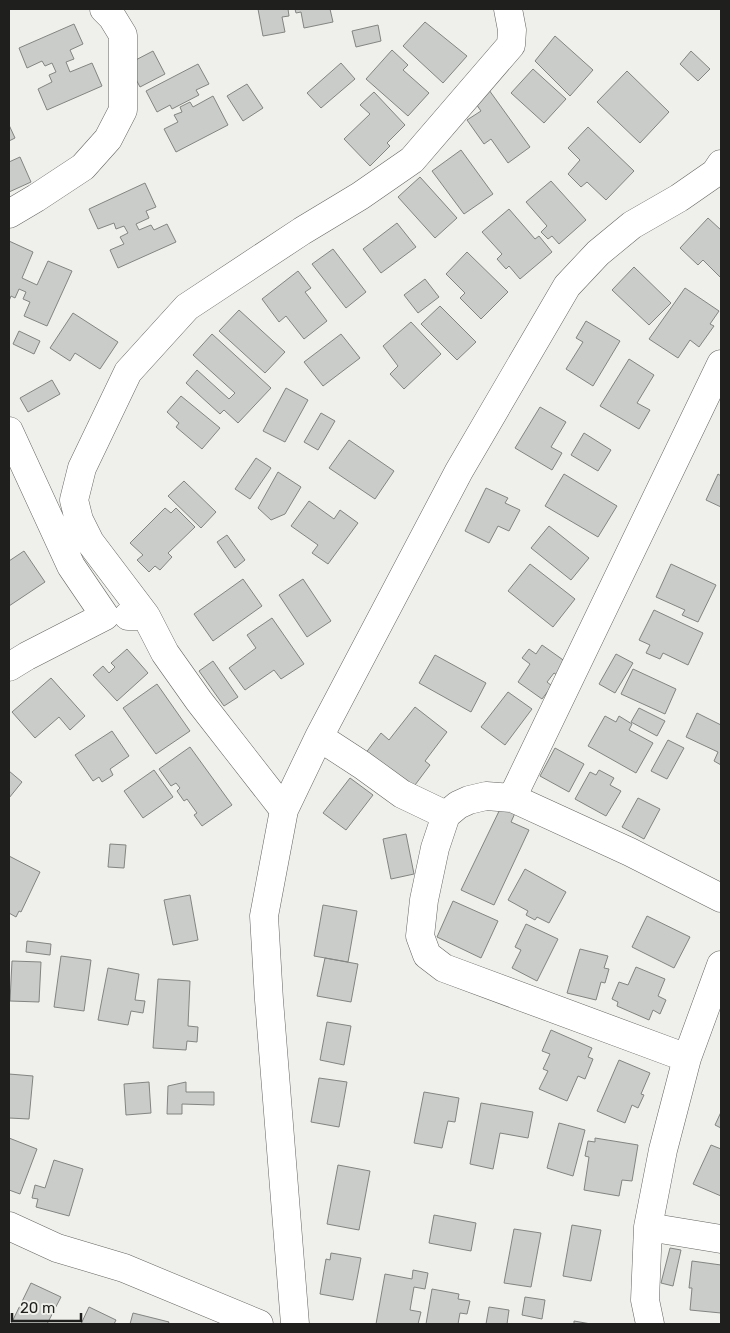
<svg xmlns="http://www.w3.org/2000/svg" width="730" height="1333" font-family="Rubik,sans-serif">
<style>
.building{fill:#c9ccc9;stroke:#828581}
.lines{fill:none;stroke-linecap:round;stroke-linejoin:round}
.street-casing{stroke:#656562;stroke-width:29}
.street{stroke:#fff;stroke-width:28}
</style>
<rect width="100%" height="100%" fill="#efefeb"/>
<!-- building -->
<path class="building" d="M258 9H288L289 16 282 17 285 32 263 36Z
M295 9H330L333 22 304 28 301 12 296 13Z
M425 22 467 56 443 83 403 46Z
M74 24 83 44 70 50 74 59 66 62 70 72 92 63 102 86 47 110 38 89 52 82 49 75 56 72 52 63 45 66 42 61 27 68 19 48Z
M378 25 381 41 356 47 352 31Z
M555 36 593 70 570 96 535 61Z
M392 50 408 65 403 70 429 93 408 116 366 79Z
M153 51 165 74 140 87 128 64Z
M691 51 710 69 698 81 680 64Z
M341 63 355 79 321 108 307 93Z
M198 64 209 84 196 90 199 95 172 109 170 105 157 112 146 91Z
M533 69 566 99 544 123 511 93Z
M627 71 669 112 640 143 597 102Z
M247 84 263 108 243 121 227 96Z
M489 90 530 147 508 163 491 139 484 144 467 120 481 111 474 101Z
M374 92 405 125 387 143 390 146 370 166 344 139 370 114 360 105Z
M213 96 228 125 176 152 164 129 178 122 174 115 182 112 180 107 190 102 193 107Z
M9 125 15 138 9 141Z
M588 127 634 171 606 200 587 182 581 187 568 174 580 160 568 148Z
M461 150 493 194 464 214 432 171Z
M20 157 31 182 9 192V162Z
M420 177 457 218 435 238 398 197Z
M551 181 586 220 559 244 552 236 548 239 541 232 547 226 526 202Z
M145 183 156 207 146 211 149 218 136 224 139 230 151 225 154 230 167 224 176 242 118 268 110 250 124 244 120 237 128 233 124 226 116 229 114 223 98 229 89 209Z
M509 209 535 239 539 236 552 252 520 279 509 266 506 269 497 259 502 254 482 232Z
M708 218 721 230V278L703 260 698 265 680 248Z
M397 223 416 247 381 273 363 249Z
M9 241 33 252 22 278 37 285 48 261 72 271 47 326 24 316 30 302 23 299 26 292 19 289 15 298 11 296 9 301Z
M333 249 366 292 346 308 312 264Z
M467 252 508 292 481 319 460 298 465 293 446 274Z
M634 267 671 303 649 325 612 290Z
M298 271 311 288 305 292 327 321 304 339 286 316 279 322 262 299Z
M425 279 439 297 418 313 404 295Z
M685 288 719 311 710 324 714 326 699 347 690 340 678 358 649 339Z
M440 306 476 342 457 360 421 324Z
M239 310 285 352 265 373 219 331Z
M73 313 118 342 100 369 75 353 70 361 50 348Z
M586 321 620 341 593 386 566 369 583 342 576 338Z
M411 322 441 354 404 389 390 374 398 366 383 346Z
M19 331 40 341 34 354 13 344Z
M212 334 271 388 238 423 224 410 220 414 186 383 197 370 229 399 235 393 193 355Z
M341 334 360 358 323 386 304 362Z
M629 359 654 375 637 403 650 410 639 429 600 406Z
M52 380 60 394 28 412 20 398Z
M286 388 308 400 285 442 263 431Z
M181 396 220 428 202 449 176 427 179 423 167 412Z
M540 407 566 422 551 447 562 453 552 470 515 448Z
M321 413 335 421 318 450 304 442Z
M584 433 611 450 598 471 571 455Z
M349 440 394 471 375 499 329 468Z
M256 458 271 468 250 499 235 489Z
M278 472 301 487 285 514 271 520 258 508Z
M564 474 617 506 598 537 545 506Z
M718 474 721 476V507L706 500Z
M184 481 216 512 201 528 168 496Z
M486 488 508 498 505 503 520 510 509 531 498 526 489 543 465 531Z
M309 501 334 519 340 510 358 523 328 564 312 553 318 545 291 526Z
M165 508 171 513 176 508 195 527 168 553 172 557 160 570 155 566 149 572 137 560 143 555 130 543Z
M549 526 589 558 571 580 531 548Z
M227 535 245 560 235 568 217 542Z
M24 551 45 582 9 606V561Z
M530 564 575 599 553 627 508 591Z
M671 564 716 585 698 622 682 615 685 610 656 597Z
M243 579 262 606 213 641 194 614Z
M303 579 331 621 307 637 279 595Z
M654 610 703 633 688 665 663 653 660 659 646 653 650 645 639 640Z
M272 618 304 664 281 679 274 670 245 690 229 668 256 648 247 635Z
M542 645 566 662 557 675 554 673 547 682 552 686 542 699 518 682 530 664 522 658 529 649 536 654Z
M127 649 148 673 117 701 93 675 103 666 109 673 115 667 111 663Z
M616 654 633 663 615 693 599 684Z
M435 655 486 683 471 712 419 683Z
M213 661 238 697 224 706 199 671Z
M633 669 676 689 665 714 621 694Z
M51 678 85 716 70 730 59 717 35 738 12 712Z
M157 684 190 731 156 754 123 708Z
M508 692 532 709 505 745 481 727Z
M415 707 447 732 425 761 430 765 412 789 365 754 381 733 389 740Z
M639 708 665 721 657 736 631 722Z
M697 713 721 725V765L714 761 718 752 686 737Z
M605 716 616 722 619 716 632 724 629 730 653 743 636 773 588 746Z
M112 731 129 756 110 769 113 775 102 782 99 777 93 781 75 755Z
M668 740 684 748 667 779 651 771Z
M190 747 232 805 202 826 194 815 197 813 187 799 184 801 177 791 180 788 176 783 171 786 159 769Z
M555 748 584 764 569 792 540 776Z
M154 770 173 797 143 818 124 791Z
M599 770 614 778 610 785 621 791 606 816 575 799 590 772 596 775Z
M9 771 22 782 9 798Z
M350 778 373 795 346 830 323 813Z
M638 798 660 809 644 839 622 827Z
M502 805 516 811 511 822 529 830 494 905 461 890Z
M406 834 414 874 391 879 383 839Z
M110 844 126 845 124 868 108 867Z
M9 856 40 872 21 912 19 911 16 917 9 913Z
M525 869 566 892 549 923 537 917 535 920 526 915 528 911 508 900Z
M190 895 198 940 173 945 164 900Z
M453 901 498 921 481 958 437 937Z
M323 905 357 911 348 962 314 956Z
M647 916 690 937 674 968 632 947Z
M526 924 558 939 537 981 512 968 521 950 515 947Z
M27 941 51 944 50 955 26 952Z
M580 949 608 956 604 968 609 969 605 983 601 982 596 1000 567 993Z
M61 956 91 960 84 1011 54 1007Z
M325 958 358 964 351 1002 317 996Z
M12 961 41 962 39 1002 10 1001Z
M636 967 665 979 658 996 666 1000 660 1014 653 1010 649 1020 617 1006 618 1002 612 999 619 982 628 985Z
M108 968 139 974 135 1000 145 1001 143 1013 131 1011 128 1025 98 1020Z
M158 979 190 981 188 1026 198 1027 197 1042 187 1041 186 1050 153 1048Z
M327 1022 351 1026 344 1065 320 1060Z
M551 1030 592 1048 588 1057 593 1059 585 1079 578 1076 567 1101 539 1089 548 1071 543 1069 550 1054 542 1051Z
M619 1060 650 1073 641 1094 644 1095 638 1108 632 1105 625 1123 597 1111Z
M9 1074 33 1076 29 1119 9 1118Z
M319 1078 347 1082 339 1127 311 1122Z
M149 1082 151 1113 126 1115 124 1084Z
M186 1082V1092H214V1105L182 1104V1114H167L168 1086Z
M424 1092 459 1098 455 1122 448 1121 442 1148 414 1143Z
M481 1103 533 1112 528 1138 500 1133 493 1169 470 1164Z
M721 1112V1128L715 1125Z
M559 1123 585 1130 573 1176 547 1168Z
M9 1138 37 1149 20 1194 9 1190Z
M595 1138 638 1145 632 1181 622 1180 619 1196 584 1190 589 1157 585 1156 588 1141 595 1142Z
M711 1145 721 1149V1196L693 1184Z
M54 1160 83 1169 69 1216 36 1207 38 1199 32 1198 35 1185 45 1188Z
M338 1165 370 1171 359 1230 327 1224Z
M434 1215 476 1223 471 1251 429 1243Z
M572 1225 601 1230 591 1281 563 1276Z
M514 1229 541 1233 531 1287 504 1283Z
M670 1248 681 1250 673 1286 661 1283Z
M331 1253 361 1258 353 1300 320 1294 326 1259 330 1260Z
M692 1261 721 1265V1313L690 1310 692 1288H689Z
M413 1270 428 1273 425 1289 414 1287 410 1310 421 1312 418 1324H376L385 1274 412 1279Z
M31 1283 61 1297 47 1324H11Z
M432 1289 459 1294 458 1299 470 1301 467 1314 460 1313 458 1324H426Z
M525 1297 545 1300 542 1319 522 1315Z
M89 1307 116 1320 114 1324H81Z
M489 1307 509 1310 507 1324H486Z
M133 1313 169 1322 168 1324H130Z
M574 1321 591 1324H574Z"/>
<g class="lines">
<defs>
<path id="street" d="M9 214 36 198 83 167 108 139 123 110V35L112 17 104 9
M9 431 71 566 105 616 27 656 9 667
M128 616H146L165 653 199 701 284 810
M146 616 90 542 79 520 74 500 82 468 128 372 187 307 302 231 360 196 412 160 511 45 512 30 508 9
M319 737 362 765 402 794 446 815 435 848 424 900 420 936 427 955 444 968 687 1058
M512 798 721 364
M446 815 458 805 469 800 486 796 512 798 630 852 721 898
M9 1226 57 1248 124 1268 259 1324
M648 1227 721 1239
M295 1324 269 1000 264 916 284 810 319 737 459 471 567 286 598 253 632 225 679 198 715 173 721 164
M650 1324 645 1300 648 1227 663 1150 687 1058 721 965"/>
</defs>
<!-- street casing -->
<use href="#street" class="street-casing"/>
<!-- street -->
<use href="#street" class="street"/>
</g>
<!-- border -->
<rect width="730" height="1333" fill="none" stroke="#1f1f1d" stroke-width="20"/>
<!-- scale -->
<path d="M12 1313v8h69v-8" fill="none" stroke="#1f1f1d" stroke-width="2.5"/>
<text x="20" y="1313" font-size="15" fill="#1f1f1d" stroke="#efefeb" stroke-width="4" paint-order="stroke">20 m</text>
</svg>
